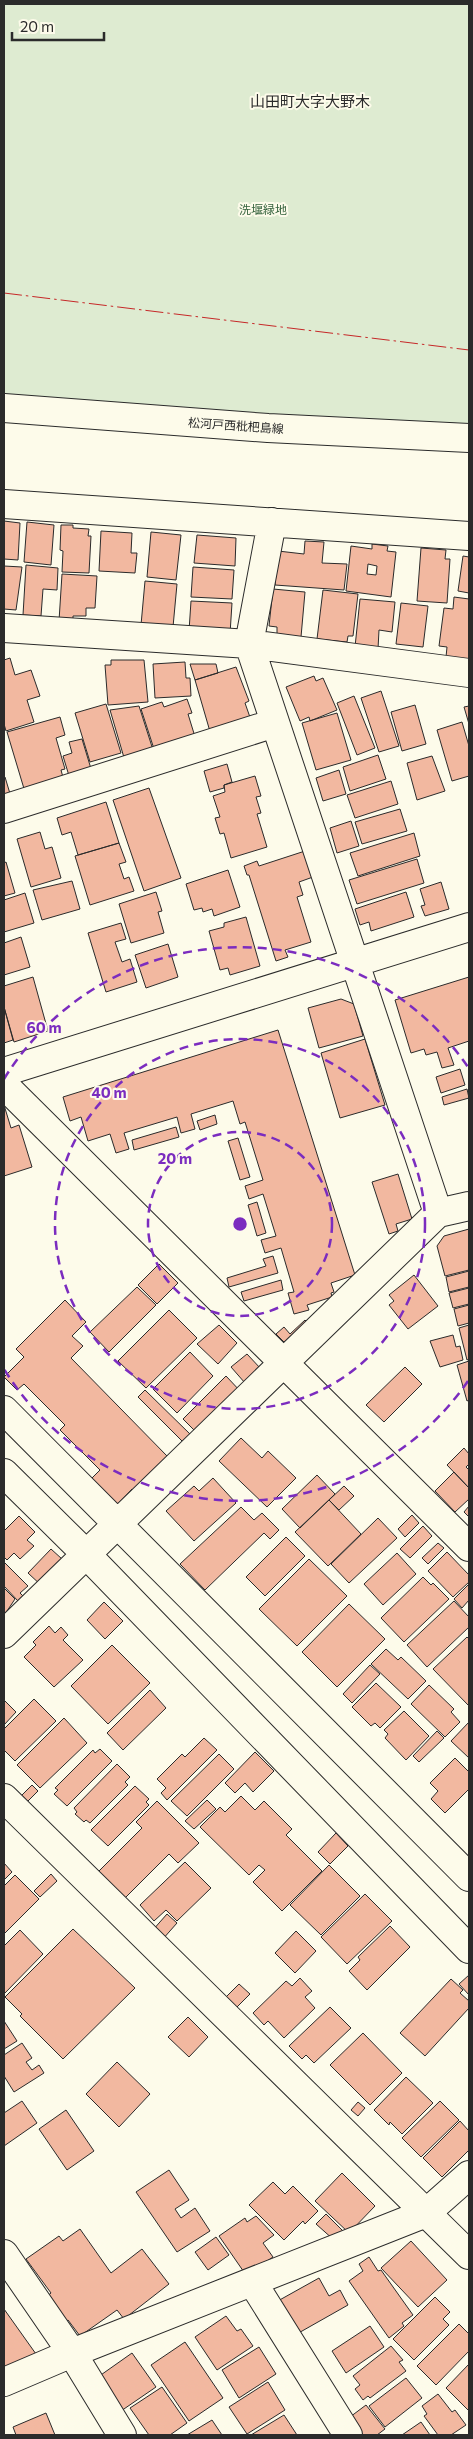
<svg xmlns="http://www.w3.org/2000/svg" width="473" height="2439" font-family="Commissioner,'Noto Sans JP',sans-serif">
<style>
.green{fill:#deebd1;stroke:#74746e}
.building{fill:#f2b8a0;stroke:#2b2b2b;fill-rule:evenodd}
.lines{fill:none;stroke-linecap:round;stroke-linejoin:round}
.minor-casing{stroke:#2b2b2b;stroke-width:30}
.major-casing{stroke:#2b2b2b;stroke-width:30}
.minor{stroke:#fdfbea;stroke-width:28}
.major{stroke:#fdfbea;stroke-width:28}
.power{stroke:#c62828;stroke-width:1;stroke-dasharray:18 4 2.5 4;stroke-linecap:butt}
.ring{fill:none;stroke:#7b2cbf;stroke-width:2.5;stroke-dasharray:9 6}
.labels{text-anchor:middle;dominant-baseline:central;stroke-width:4;stroke-linejoin:round;paint-order:stroke}
.park-label{font-size:12px;fill:#34623c;stroke:#fdfbea}
.street-label{font-size:12px;fill:#2b2b2b;stroke:#fdfbea}
.quarter-label{font-size:15px;fill:#2b2b2b;stroke:#fdfbea}
.centre{fill:#7b2cbf;stroke:#fdfbea;stroke-width:2.5}
.ring-label{font-size:15px;text-anchor:middle;font-weight:bold;fill:#7b2cbf;stroke:#fdfbea;stroke-width:4;stroke-linejoin:round;paint-order:stroke}
</style>
<rect width="100%" height="100%" fill="#fdfbea"/>
<!-- green -->
<path class="green" d="M4 4H469V424L59 406 4 401Z"/>
<!-- building -->
<path class="building" d="M4 521 20 523 18 560 4 559Z
M27 522 54 525 51 565 24 562Z
M61 525H73V528L89 529 88 536H91L89 573 62 572 63 551 60 550Z
M101 531 132 533 131 553H137L135 573 99 571Z
M151 532 181 535 176 580 147 577Z
M197 535 236 538 235 566 194 563Z
M305 541 324 542 322 563 347 564 344 590 275 585 278 551 304 554Z
M372 544 388 546 387 551 396 552 391 597 346 591 351 546 372 549ZM368 564 377 566 376 575 367 574Z
M421 548 446 550 445 559H450L447 603 417 601Z
M463 556 469 557V593L458 591Z
M26 565 58 568 57 590 43 589 41 616 23 615Z
M4 566 22 567 16 610 4 609Z
M193 567 234 570 232 599 191 597Z
M62 574 97 576 95 608H86V616H73V622L59 621Z
M145 581 177 584 173 627 141 625Z
M273 589 305 592 301 637 277 635V627L269 626Z
M323 590 358 594 353 636H348L347 642 317 639Z
M454 597 469 599V660L446 657 447 647 439 646 444 608 453 609Z
M360 599 395 602 392 632 379 630 378 649 355 647Z
M191 601 232 603 230 634 189 631Z
M401 603 428 606 423 647 396 644Z
M10 658 15 675 31 670 40 696 27 700 34 722 6 731 4 724V660Z
M111 660H144L148 702 108 705 105 665H111Z
M185 662 186 678H190L191 696 155 698 153 664Z
M190 664H216L218 673 195 680Z
M236 667 249 701 245 703 252 723 211 735 195 680Z
M314 676 316 681 323 678 337 710 310 721 309 717 300 721 286 687Z
M381 691 399 746 379 752 361 698Z
M354 696 375 748 357 755 337 703Z
M187 699 192 713 188 714 196 740 155 752 141 709 162 702 164 707Z
M106 704 121 753 90 762 75 713Z
M415 705 426 744 402 751 391 712Z
M139 706 154 753 125 761 110 710Z
M469 706V724L464 707Z
M337 713 351 760 316 770 302 723Z
M60 717 65 735 56 738 65 769 61 770 64 781 25 792 7 732Z
M462 722 469 746V776L452 781 437 730Z
M82 739 92 772 70 779 63 756 72 753 69 742Z
M378 755 386 779 350 791 343 767Z
M432 756 445 791 417 800 407 763Z
M227 764 232 782 224 785V788L210 792 204 771Z
M339 770 346 794 323 801 316 778Z
M255 776 261 796 256 797 261 813 257 814 267 847 231 858 224 833 220 834 215 818 220 817 213 796 225 792 224 785Z
M5 777 11 797 4 800V778Z
M391 781 398 804 355 818 347 795Z
M149 788 181 878 144 891 113 800Z
M106 802 119 843 78 855 71 832 62 835 57 818Z
M400 809 407 831 362 844 355 822Z
M351 821 359 846 337 853 330 828Z
M40 832 45 849 52 847 61 878 31 887 17 839Z
M414 833 420 856 358 876 350 853Z
M119 843 126 862 119 864 124 879 129 877 134 891 90 905 75 856Z
M305 851 313 877 299 882 303 895 297 897 311 942 285 950 288 957 276 961 249 875H247L244 866 257 861 259 866Z
M417 859 424 883 357 904 349 880Z
M6 862 15 893 4 896V863Z
M228 870 240 907 214 916 212 909 203 912 202 908 194 910 186 884Z
M72 881 80 909 42 920 33 890Z
M441 882 449 909 425 916 421 906 425 905 420 889Z
M156 892 162 911 158 912 164 933 131 943 119 904Z
M406 892 414 917 371 931 369 922 360 925 355 909Z
M25 893 34 923 4 932V900Z
M246 917 260 966 230 975 228 968 220 970 209 931 224 927V923Z
M121 923 126 939 115 942 122 962 130 959 137 982 106 992 88 933Z
M21 937 30 967 4 975V943Z
M168 944 178 977 146 988 135 955Z
M33 977 48 1031 14 1042 4 1007V986Z
M469 977V1041L448 1048 454 1065 442 1068 437 1052 426 1055 424 1049 411 1053 395 1000Z
M341 999 354 1004 363 1036 319 1048 308 1008Z
M4 1007 13 1040 4 1043Z
M278 1030 355 1275 331 1283 334 1292 331 1293 332 1297 307 1305 309 1310 294 1314 288 1293 294 1292 281 1248 265 1253 261 1240 276 1236 263 1194 249 1199 245 1186 263 1180 245 1122 240 1124 233 1101 191 1114 195 1129 181 1133 177 1117 124 1133 129 1149 116 1153 110 1134 88 1141 81 1117 70 1121 63 1097Z
M365 1039 385 1105 340 1118 321 1053Z
M460 1069 465 1085 441 1093 436 1077Z
M467 1089 469 1098 444 1105 442 1097Z
M4 1105 11 1128 19 1125 32 1167 4 1176Z
M215 1115 217 1124 200 1130 197 1121Z
M176 1127 179 1137 134 1150 132 1140Z
M238 1138 250 1177 240 1180 228 1141Z
M398 1174 412 1219 396 1224 398 1231 389 1234 372 1182Z
M257 1202 266 1233 257 1236 248 1205Z
M469 1229V1270L445 1276 437 1246 444 1236Z
M273 1256 278 1273 229 1287 227 1278 266 1266 263 1259Z
M159 1264 178 1283 157 1304 138 1285Z
M469 1271V1287L449 1292 446 1277Z
M414 1275 438 1306 408 1329 389 1305 394 1301 389 1295Z
M281 1280 283 1290 244 1301 241 1292Z
M137 1287 156 1305 109 1352 90 1332Z
M469 1288V1304L453 1308 449 1293Z
M65 1300 86 1322 72 1336 83 1346 71 1358 168 1457 135 1493 132 1489 118 1504 92 1478 100 1470 60 1430 65 1425 24 1384 17 1390 4 1377 24 1357 16 1349Z
M469 1305V1323L458 1326 454 1309Z
M169 1310 197 1338 146 1388 118 1361Z
M305 1320 312 1327 297 1341 284 1342 276 1334 284 1327 290 1334Z
M219 1325 237 1343 218 1364 197 1344Z
M469 1325V1359L467 1360 459 1328Z
M453 1335 456 1347 460 1346 463 1360 440 1367 430 1341Z
M190 1352 213 1376 177 1413 153 1389Z
M247 1354 261 1369 245 1383 231 1367Z
M469 1361V1400L467 1401 457 1365Z
M405 1367 422 1384 384 1422 366 1405Z
M226 1376 242 1393 199 1435 183 1419Z
M145 1390 191 1435 183 1442 138 1397Z
M241 1438 262 1458 268 1451 296 1478 267 1507 219 1461Z
M464 1448 469 1454V1464L466 1467 469 1470V1488L447 1465Z
M454 1472 469 1488V1499L455 1512 435 1491Z
M317 1475 335 1494 300 1528 282 1509Z
M213 1478 236 1503 194 1541 166 1511 194 1486 199 1491Z
M344 1486 354 1496 339 1510 329 1500Z
M329 1500 361 1534 328 1566 295 1532Z
M469 1506V1517L464 1512Z
M241 1507 254 1520 262 1513 279 1530 270 1539 264 1533 205 1590 180 1564Z
M412 1515 419 1523 405 1537 398 1529Z
M19 1516 35 1532 27 1540 34 1546 20 1559 14 1553 7 1560 4 1557V1531Z
M378 1518 397 1538 349 1583 331 1564Z
M423 1526 432 1536 410 1558 400 1549Z
M286 1537 305 1556 265 1596 246 1577Z
M438 1543 444 1548 428 1564 422 1558Z
M51 1549 62 1559 43 1587 28 1573Z
M447 1552 469 1575V1582L453 1597 428 1571Z
M397 1553 416 1574 383 1605 364 1584Z
M309 1559 347 1596 297 1646 259 1609Z
M4 1562 28 1586 20 1593 23 1596 18 1601 4 1586Z
M423 1577 431 1585 433 1583 449 1599 404 1642 381 1618Z
M469 1584V1600L462 1608 454 1599Z
M4 1588 15 1599 5 1614 4 1612Z
M454 1601 469 1617V1627L427 1667 407 1645Z
M104 1602 123 1621 105 1639 87 1620Z
M349 1604 385 1639 337 1687 302 1652Z
M49 1626 55 1633 61 1627 68 1635 63 1640 83 1660 54 1687 24 1657 36 1645 33 1642Z
M467 1637 469 1639V1706L433 1669Z
M112 1645 150 1683 108 1724 71 1686Z
M386 1649 398 1660 401 1657 426 1681 408 1699 371 1664Z
M370 1665 380 1674 352 1703 343 1694Z
M376 1683 401 1707 380 1728 375 1723 371 1726 352 1707Z
M429 1685 454 1709 451 1712 460 1722 445 1737 411 1704Z
M150 1690 166 1708 123 1750 107 1733Z
M34 1699 56 1721 15 1761 4 1750V1729Z
M4 1700 16 1712 4 1725Z
M404 1711 429 1736 406 1760 385 1738 388 1734 384 1730Z
M64 1718 87 1743 40 1788 17 1765Z
M469 1722V1758L451 1741Z
M437 1731 444 1738 419 1762 413 1756Z
M204 1738 217 1750 167 1800 161 1793 166 1788 157 1779 182 1754 185 1757Z
M100 1749 112 1761 67 1806 54 1794 58 1790 55 1788 93 1750 95 1753Z
M255 1752 274 1771 253 1792 245 1783 235 1793 225 1783Z
M219 1754 234 1769 187 1816 171 1801Z
M455 1758 469 1772V1789L445 1813 431 1799 438 1791 430 1783Z
M117 1764 130 1777 125 1782 128 1785 90 1823 86 1820 84 1822 75 1814 77 1812 74 1808Z
M32 1785 38 1791 24 1805 18 1799Z
M135 1786 149 1799 146 1802 149 1805 108 1846 91 1830Z
M241 1796 255 1810 264 1801 292 1829 286 1835 322 1871 282 1911 253 1882 265 1870 259 1865 249 1875 200 1827 220 1807 225 1812Z
M207 1800 216 1809 194 1829 185 1821Z
M157 1801 199 1843 178 1863 169 1854 124 1899 98 1872 142 1828 136 1822Z
M336 1833 348 1846 330 1864 318 1852Z
M185 1862 211 1888 177 1921 166 1910 154 1921 140 1905Z
M4 1863 12 1872 4 1880Z
M329 1865 360 1896 321 1935 290 1905Z
M51 1874 57 1881 40 1897 34 1891Z
M15 1875 39 1899 4 1934V1886Z
M365 1894 392 1921 347 1964 321 1937Z
M167 1914 177 1923 162 1940 152 1931Z
M390 1926 410 1947 367 1990 349 1971 360 1960 358 1957Z
M73 1929 135 1988 63 2059 20 2016 22 2014 5 1997Z
M20 1930 43 1954 4 1994V1946Z
M296 1931 316 1951 295 1973 275 1953Z
M469 1975V1995L459 1984Z
M300 1978 312 1991 305 1997 315 2008 284 2038 268 2021 264 2025 253 2013 286 1981 292 1986Z
M451 1979 463 1990 460 1993 469 2001V2008L425 2056 400 2033Z
M239 1984 250 1994 237 2007 226 1997Z
M330 2007 351 2028 314 2063 306 2055 302 2059 289 2046Z
M188 2017 208 2037 189 2057 168 2037Z
M4 2021 17 2041 4 2049Z
M363 2033 402 2073 370 2105 330 2065Z
M22 2043 32 2058 26 2062 32 2070 39 2065 44 2073 14 2092 4 2076V2055Z
M117 2062 150 2094 119 2127 86 2094Z
M406 2077 433 2103 402 2134 390 2122 389 2125 374 2110Z
M22 2101 37 2123 4 2146V2113Z
M440 2101 459 2120 421 2157 402 2138Z
M358 2102 365 2108 358 2116 351 2110Z
M66 2110 94 2151 67 2170 39 2129Z
M460 2121 469 2131V2150L442 2177 423 2158Z
M169 2170 189 2200 175 2209 181 2218 195 2208 210 2231 177 2252 136 2192Z
M342 2173 375 2206 349 2233 315 2201Z
M273 2182 285 2194 293 2186 318 2211 305 2224 303 2221 284 2240 249 2205Z
M326 2214 343 2231 334 2240 316 2224Z
M256 2216 274 2235 263 2243 273 2257 246 2275 219 2236 245 2218 247 2222Z
M80 2229 111 2273 142 2249 169 2284 124 2319 117 2310 80 2336 68 2320 63 2324 45 2298 51 2293 26 2259 59 2236 63 2241Z
M216 2237 229 2255 208 2270 195 2252Z
M411 2241 447 2280 418 2307 381 2268Z
M369 2257 378 2271 381 2270 413 2315 402 2323 404 2326 389 2338 349 2281 363 2271 359 2264Z
M319 2278 329 2296 340 2290 348 2305 295 2335 276 2302Z
M435 2297 450 2312 443 2319 449 2325 414 2360 393 2339Z
M4 2309 36 2354 4 2377Z
M226 2316 237 2331 241 2329 253 2346 217 2370 195 2337Z
M459 2324 469 2334V2351L436 2385 417 2366Z
M370 2326 384 2347 346 2373 332 2351Z
M185 2342 223 2398 189 2421 151 2365Z
M391 2346 403 2360 399 2362 406 2371 370 2398 368 2396 363 2400 355 2389 360 2385 353 2376Z
M259 2347 276 2374 239 2398 222 2370Z
M132 2353 156 2387 121 2411 98 2377Z
M469 2364V2411L446 2388Z
M406 2378 422 2398 385 2427 369 2406Z
M268 2382 285 2410 247 2434 229 2407Z
M162 2387 187 2423 170 2435H149L130 2408Z
M438 2394 452 2412 455 2410 466 2425 451 2435H438L424 2416 427 2414 422 2406Z
M366 2405 385 2429 377 2435H363L350 2417Z
M46 2413 55 2435H16L13 2427Z
M284 2415 297 2435H251Z
M212 2420 222 2435H187Z
M421 2422 430 2435H402Z"/>
<g class="lines">
<defs>
<path id="minor" d="M4 504 469 536
M272 522 249 644 438 1213
M4 628 249 644 469 673
M4 809 275 723
M4 1072 469 927
M4 1085 469 1547
M4 1410 469 1877
M4 1473 86 1554 469 1949
M4 1634 438 1213 469 1206
M4 1798 469 2255
M4 2254 72 2353 122 2435
M253 2283 348 2435
M4 2382 72 2353 426 2213 469 2175"/>
<path id="major" d="M4 408 268 428 469 438"/>
</defs>
<!-- minor casing -->
<use href="#minor" class="minor-casing"/>
<!-- major casing -->
<use href="#major" class="major-casing"/>
<!-- minor -->
<use href="#minor" class="minor"/>
<!-- major -->
<use href="#major" class="major"/>
<!-- power -->
<path class="power" d="M4 293 469 350"/>
</g>
<!-- distance rings -->
<g class="ring">
<circle cx="240" cy="1224" r="92"/>
<circle cx="240" cy="1224" r="185"/>
<path d="M468 1381A277 277 0 0 1 4 1369M4 1079A277 277 0 0 1 468 1067"/>
</g>
<g class="labels">
<!-- park labels -->
<g class="park-label">
<text x="263" y="209">洗堰緑地</text>
</g>
<!-- street labels -->
<g class="street-label">
<text transform="translate(236 425) rotate(4)">松河戸西枇杷島線</text>
</g>
<!-- quarter labels -->
<g class="quarter-label">
<text x="310" y="101">山田町大字大野木</text>
</g>
</g>
<circle cx="240" cy="1224" r="8" class="centre"/>
<g class="ring-label">
<text x="44" y="1033">60 m</text>
<text x="109" y="1098">40 m</text>
<text x="175" y="1164">20 m</text>
</g>
<!-- border -->
<rect width="473" height="2439" fill="none" stroke="#2b2b2b" stroke-width="10"/>
<!-- scale -->
<path d="M12 32v8h92v-8" fill="none" stroke="#2b2b2b" stroke-width="2.5"/>
<text x="20" y="32" font-size="15" fill="#2b2b2b" stroke="#fdfbea" stroke-width="4" paint-order="stroke">20 m</text>
</svg>
